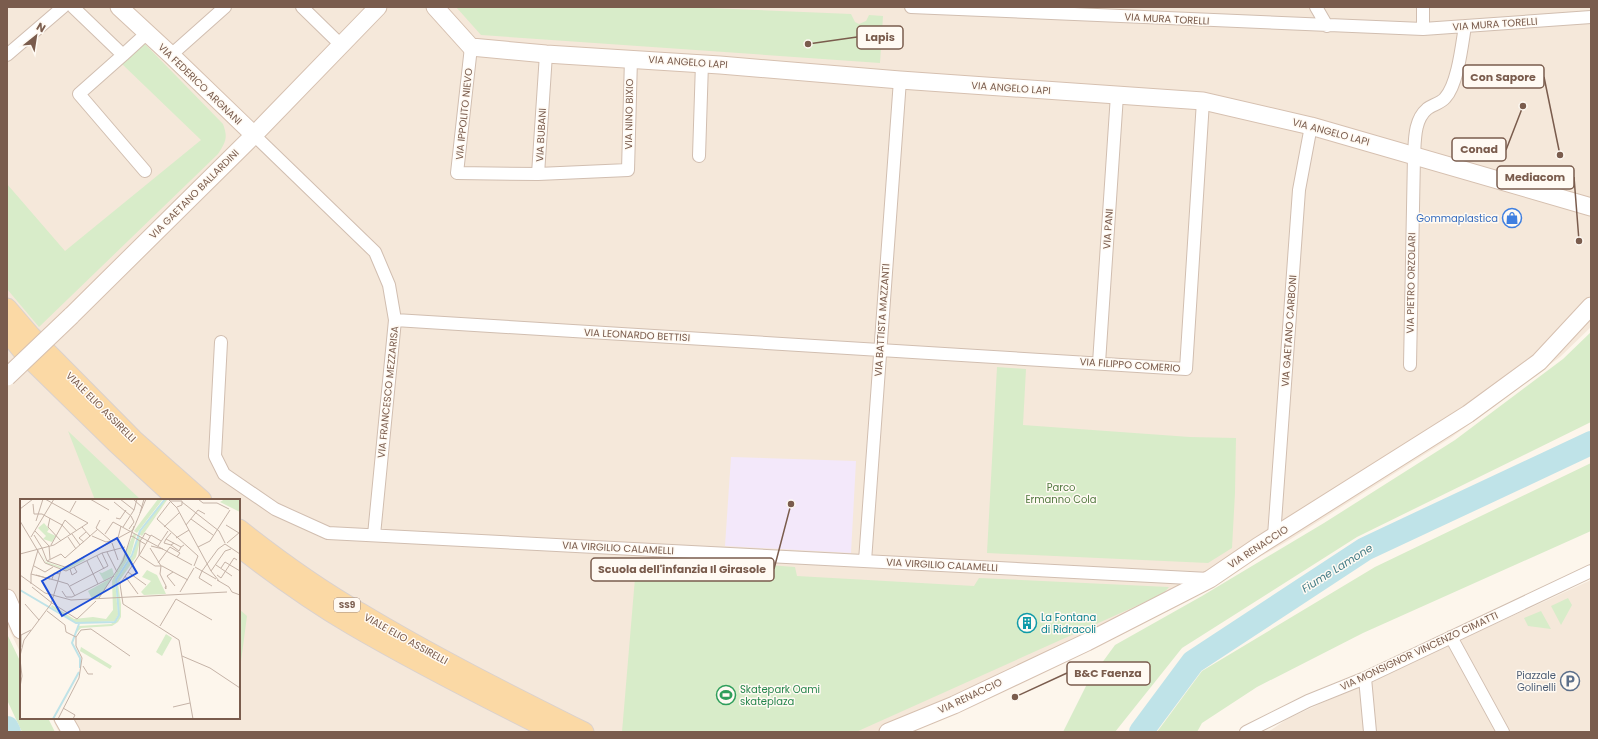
<svg xmlns="http://www.w3.org/2000/svg" width="1598" height="739" font-family="Poppins,sans-serif">
<style>
.residential{fill:#f5e8da}
.education{fill:#f3e8fa}
.green{fill:#d8ecc9}
.lines{fill:none;stroke-linecap:round;stroke-linejoin:round}
.river{stroke:#bfe3e8;stroke-width:24}
.street-casing{stroke:#d1beb0;stroke-width:14}
.secondary-casing{stroke:#d6c0b0;stroke-width:19}
.primary-casing{stroke:#dad1cd;stroke-width:21}
.street{stroke:#fff;stroke-width:12}
.secondary{stroke:#fff;stroke-width:17}
.primary{stroke:#fbd9a5;stroke-width:19}
.secondary-bridge-casing{stroke:#d6c0b0;stroke-width:19;stroke-linecap:butt}
.secondary-bridge{stroke:#fff;stroke-width:17}
.labels{text-anchor:middle;dominant-baseline:central;stroke-width:3;stroke-linejoin:round;paint-order:stroke}
.shield{fill:#fffaf3;stroke:#a28b7f;stroke-width:1}
.shield-label{font-size:9px;font-weight:bold;fill:#7a5c4d}
.street-label{font-size:10px;fill:#7a5c4d;stroke:#fffaf3}
.shop-label{font-size:10px;fill:#366cbe;stroke:#fffaf3;text-anchor:end}
.park-label{font-size:10px;fill:#537a41;stroke:#fffaf3}
.culture-label{font-size:10px;fill:#0d838f;stroke:#fffaf3;text-anchor:start}
.service-label{font-size:10px;fill:#4e5e75;stroke:#fffaf3;text-anchor:end}
.leisure-label{font-size:10px;fill:#27864d;stroke:#fffaf3;text-anchor:start}
.water-label{font-size:11px;font-style:italic;fill:#437c86;stroke:#fffaf3}
.inset-river{fill:none;stroke:#bfe3e8;stroke-width:2}
.inset-road{fill:none;stroke:#c5b3a7;stroke-width:1}
.view{fill:#1d4ed8;fill-opacity:0.15;stroke:#1d4ed8;stroke-width:2}
.inset-edge{fill:none;stroke:#7a5c4d;stroke-width:2}
.leader{fill:none;stroke:#7a5c4d;stroke-width:1.5}
.callout-dot{fill:#7a5c4d;stroke:#fffaf3;stroke-width:1.5}
.callout{fill:#fffaf3;stroke:#7a5c4d;stroke-width:1.5}
.callout-label{font-size:11px;text-anchor:middle;font-weight:bold;fill:#7a5c4d}
</style>
<rect width="100%" height="100%" fill="#fdf6ec"/>
<!-- residential -->
<path class="residential" d="M7 7H1591V327L1560 357 1452 437 1286 542 1153 618 904 732H59L52 718H239V500H21V654L7 625Z
M1591 580V732H1268L1287 719Z"/>
<!-- education -->
<path class="education" d="M731 457 856 461 851 553 725 546Z"/>
<!-- green -->
<path class="green" d="M456 7H685L851 14 855 22 859 24 866 21 869 15 883 16 880 63 481 35Z
M145 44 223 124C228 137 226 142 218 154L39 327 7 289V184L65 251 201 140 122 64Z
M1591 332V422L1357 537 1182 648 1115 732H1063L1088 682 1115 645 1202 596 1324 523 1455 440 1563 359Z
M997 367 1026 369 1023 425 1190 437 1236 438 1235 493 1232 548 1208 563 987 553Z
M68 431 141 500H95Z
M1591 463V531L1363 633 1257 687 1202 723 1197 732H1157L1202 671 1375 567Z
M718 561 795 567 797 576 974 586 979 578 1169 587 1163 594 856 732H622L636 566 715 569Z
M1568 598 1572 605 1561 625 1551 606Z
M239 609 247 616 240 669H239Z
M1541 611 1551 629 1528 626 1524 618Z
M7 634 21 663V718H48L55 732H22L7 700Z"/>
<g class="lines">
<!-- river -->
<path class="river" d="M7 728 9 732
M1141 732 1193 662 1365 549 1591 443"/>
<defs>
<path id="street" d="M73 7 123 55 147 33
M302 7 341 45
M911 7 1423 29 1591 17
M1316 7 1327 26
M1423 29V7
M471 47 457 173 538 174
M546 54 538 174 628 170 631 58
M7 55 63 7
M123 55 79 94 145 171
M171 55 225 7
M254 135 375 252 389 285 395 320 374 535
M699 156 702 63
M395 320 1186 369 1203 101
M221 342 215 456 224 474 275 509 328 533 1209 579
M1099 363 1117 95
M1410 365 1414 156C1415 140 1414 120 1427 109 1432 105 1441 103 1445 98 1458 84 1462 44 1465 26
M1274 536 1299 190 1311 126
M865 561 900 80
M1451 637 1503 732
M1365 678 1370 732
M1246 732 1308 701 1365 678 1591 571"/>
<path id="secondary" d="M119 7 171 55 254 135
M435 7 471 47 546 54 720 65 900 80 1203 101 1311 126 1591 207
M71 316 254 135 378 7
M7 598 21 630
M63 718 71 732
M888 732 954 705 1087 642 1210 579 1257 547 1468 414 1539 362 1591 306"/>
<path id="primary" d="M7 308 31 336 133 439 202 500
M7 332 24 353 116 443 178 500
M239 529C277 559 317 588 359 612 432 656 508 694 584 732
M239 547C275 575 313 602 352 625 417 663 486 698 554 732"/>
</defs>
<!-- street casing -->
<use href="#street" class="street-casing"/>
<!-- secondary casing -->
<use href="#secondary" class="secondary-casing"/>
<!-- primary casing -->
<use href="#primary" class="primary-casing"/>
<!-- street -->
<use href="#street" class="street"/>
<!-- secondary -->
<use href="#secondary" class="secondary"/>
<!-- primary -->
<use href="#primary" class="primary"/>
<defs>
<path id="secondary-bridge" d="M7 377 71 316"/>
</defs>
<!-- secondary-bridge casing -->
<use href="#secondary-bridge" class="secondary-bridge-casing"/>
<!-- secondary-bridge -->
<use href="#secondary-bridge" class="secondary-bridge"/>
</g>
<!-- icons -->
<defs>
<symbol id="shop-ring" viewBox="-11 -11 22 22"><circle r="9.5" fill="#fffaf3" stroke="#3f7fe0" stroke-width="1.5"/><path d="M-5-2.5h2.3a2.7 3.5 0 0 1 5.4 0H5L5.5 6h-11ZM-1.5-2.5h3a1.5 2.3 0 0 0-3 0Z" fill="#3f7fe0"/></symbol>
<symbol id="building-ring" viewBox="-11 -11 22 22"><circle r="9.5" fill="#fffaf3" stroke="#0f9aa8" stroke-width="1.5"/><path d="M-4-6H4V6H1V3H-1V6H-4ZM-2.5-4.3h1.7v1.8h-1.7ZM.8-4.3h1.7v1.8H.8ZM-2.5-1h1.7V.8h-1.7ZM.8-1h1.7V.8H.8Z" fill="#0f9aa8"/></symbol>
<symbol id="parking-ring" viewBox="-11 -11 22 22"><circle r="9.5" fill="#fffaf3" stroke="#5c6f8a" stroke-width="1.5"/><path d="M-3.5-5.5H1a3.5 3.5 0 0 1 0 7H-1V5.5H-3.5ZM-1-3.4V-.6H.8a1.4 1.4 0 0 0 0-2.8Z" fill="#5c6f8a"/></symbol>
<symbol id="stadium-ring" viewBox="-11 -11 22 22"><circle r="9.5" fill="#fffaf3" stroke="#2e9e5b" stroke-width="1.5"/><path d="M0-5a6.5 5 0 1 0 0 10a6.5 5 0 1 0 0-10ZM-3.5-1.8h7v3.6h-7Z" fill="#2e9e5b"/></symbol>
</defs>
<g fill-rule="evenodd">
<use href="#shop-ring" x="1501" y="207" width="22" height="22"/>
<use href="#building-ring" x="1016" y="612" width="22" height="22"/>
<use href="#parking-ring" x="1559" y="670" width="22" height="22"/>
<use href="#stadium-ring" x="715" y="684" width="22" height="22"/>
</g>
<g class="labels">
<!-- shield labels -->
<rect class="shield" x="334" y="598" width="26" height="14" rx="3"/>
<g class="shield-label">
<text x="347" y="605">SS9</text>
</g>
<!-- street labels -->
<g class="street-label">
<text transform="translate(1167 19) rotate(3)">VIA MURA TORELLI</text>
<text transform="translate(1495 24) rotate(-4)">VIA MURA TORELLI</text>
<text transform="translate(688 62) rotate(4)">VIA ANGELO LAPI</text>
<text transform="translate(200 84) rotate(44)">VIA FEDERICO ARGNANI</text>
<text transform="translate(1011 88) rotate(4)">VIA ANGELO LAPI</text>
<text transform="translate(464 114) rotate(-84)">VIA IPPOLITO NIEVO</text>
<text transform="translate(629 114) rotate(-89)">VIA NINO BIXIO</text>
<text transform="translate(1331 132) rotate(15)">VIA ANGELO LAPI</text>
<text transform="translate(541 135) rotate(-87)">VIA BUBANI</text>
<text transform="translate(194 194) rotate(-45)">VIA GAETANO BALLARDINI</text>
<text transform="translate(1108 229) rotate(-86)">VIA PANI</text>
<text transform="translate(1411 283) rotate(-89)">VIA PIETRO ORZOLARI</text>
<text transform="translate(882 320) rotate(-86)">VIA BATTISTA MAZZANTI</text>
<text transform="translate(1289 331) rotate(-86)">VIA GAETANO CARBONI</text>
<text transform="translate(637 335) rotate(3)">VIA LEONARDO BETTISI</text>
<text transform="translate(1130 365) rotate(4)">VIA FILIPPO COMERIO</text>
<text transform="translate(388 392) rotate(-84)">VIA FRANCESCO MEZZARISA</text>
<text transform="translate(101 407) rotate(45)">VIALE ELIO ASSIRELLI</text>
<text transform="translate(1258 547) rotate(-33)">VIA RENACCIO</text>
<text transform="translate(618 548) rotate(3)">VIA VIRGILIO CALAMELLI</text>
<text transform="translate(942 565) rotate(3)">VIA VIRGILIO CALAMELLI</text>
<text transform="translate(406 639) rotate(29)">VIALE ELIO ASSIRELLI</text>
<text transform="translate(1419 651) rotate(-25)">VIA MONSIGNOR VINCENZO CIMATTI</text>
<text transform="translate(970 696) rotate(-25)">VIA RENACCIO</text>
</g>
<!-- shop labels -->
<g class="shop-label">
<text x="1498" y="218">Gommaplastica</text>
</g>
<!-- park labels -->
<g class="park-label">
<text x="1061" y="487">Parco<tspan x="1061" dy="12">Ermanno Cola</tspan></text>
</g>
<!-- culture labels -->
<g class="culture-label">
<text x="1041" y="617">La Fontana<tspan x="1041" dy="12">di Ridracoli</tspan></text>
</g>
<!-- service labels -->
<g class="service-label">
<text x="1556" y="675">Piazzale<tspan x="1556" dy="12">Golinelli</tspan></text>
</g>
<!-- leisure labels -->
<g class="leisure-label">
<text x="740" y="689">Skatepark Oami<tspan x="740" dy="12">skateplaza</tspan></text>
</g>
<!-- water labels -->
<g class="water-label">
<text transform="translate(1337 568) rotate(-32)">Fiume Lamone</text>
</g>
</g>
<!-- overview -->
<g transform="translate(20 499)">
<rect width="220" height="220" fill="#fdf6ec"/>
<path d="M138 0H143L117 34 114 32ZM145 0 147 1 136 17 122 37 119 35ZM205 0 220 1V13L200 3ZM24 24 29 30 27 33 36 37 32 43 23 40 26 37 18 29ZM114 34 116 36 111 55 95 81 98 116 95 122 56 124 31 108 32 106 54 120 73 118 86 120 93 111 92 82ZM118 37 121 38 116 58 98 84 101 105V118L98 123 92 127 61 129 54 136 59 127 91 125 98 120 97 81 113 56ZM21 52 26 63 45 69 64 59 65 61 46 71 26 64ZM92 69 94 76 84 82 79 73 82 74ZM127 71 137 76 146 95 124 96 121 93 131 82 122 78ZM93 78 78 100H72L68 92ZM146 135 152 139 142 157 136 153ZM61 148 92 167 90 170 60 152Z" fill="#d8ecc9"/>
<path class="inset-river" d="M0 91 56 124 95 123 99 116 96 81 112 56 120 32 145 0M59 125 52 144 60 159V169M33 220 59 173"/>
<path class="inset-road" d="M70 0 89 11M100 0 114 11M113 0 123 9M148 0 157 9 191 72 199 82M178 0 183 4H197L209 10M150 2H162V6L157 8M94 3 111 17 114 23 109 30M150 3 137 20 178 57 174 67M162 3 199 32 205 44M13 5 14 15H22L42 26M0 10 13 0M50 13 56 2M120 14 124 0M30 19 28 28 41 42M96 19 100 20 106 11M171 20 193 36M80 21 76 29 90 41M0 22 25 64 46 72 82 54 105 48M16 22 23 0M42 26 51 36M166 26 178 11 185 15M206 26 219 34M62 28 70 37M103 28 114 11 117 0M144 28 159 14M15 32 29 47M151 34 146 40 161 48 164 46M52 35 60 46M85 35 93 23 172 66M14 36 22 49M72 37 86 43 98 40M11 38 34 0M48 38 56 50M110 38 112 37 120 42 119 57M98 39 101 27M156 39 169 31M146 40 144 44 151 46 154 44M64 43 59 39 66 33M92 44 98 61M207 44 220 33M125 45 120 42 123 38 125 34 130 37M205 45 220 55M31 46 45 21 57 32M151 46 159 52 161 48M29 47 30 60M131 47 143 50M138 47 148 32M178 48 190 42 210 11M22 49 27 62 45 68 113 31 126 0M130 49 141 67 140 75 146 87V90L145 89 146 87M87 53 97 73M0 55 34 46 68 24 25 0M120 55 100 85 103 105 159 141 173 220M120 55 131 36 141 42M77 57 84 70M120 57 135 67H142L168 81M27 62 41 55 45 59 78 30M67 62 78 85M138 64 150 48 160 54 157 58M196 66 212 77M14 67 25 73 33 68M175 68 196 80M201 69 205 63 220 72M41 70 38 82 48 85 55 97M50 70 52 76 57 73 54 68M182 72 198 50 205 45M182 72 179 79 192 87M191 72 205 52 211 50M108 73 126 86M153 73 147 77 155 87M11 75 18 51M0 76 25 94 51 101 207 93M16 76 30 80M197 76 201 79 214 59 217 61M105 77 118 95M32 80 34 74 40 75M197 81 209 88 212 93 220 96M50 87 88 67 82 54M12 88 32 104M42 92 46 98H52L94 77M160 93 174 69M79 99 103 62 114 27M156 100 192 121M32 104 57 120 76 102M5 105 19 121M27 112 45 126 46 133 56 138V147L62 159 59 179 38 220M140 127 156 100M56 138 61 131 71 130 110 157M1 148V136L11 131M0 157 4 141 31 105 38 82 11 75V85M162 157 190 169 220 189M0 160 2 177 0 188M63 167 68 175H73M153 208 170 204M43 209 55 216 53 220"/>
<path class="view" d="M97 39 117 74 42 117 22 82Z"/>
<rect width="220" height="220" class="inset-edge"/>
</g>
<!-- callouts -->
<path class="leader" d="M808 44L857 37M1560 155L1544 77M1523 106L1506 150M1579 241L1574 177M791 504L774 569M1015 697L1067 673"/>
<g class="callout-dot">
<circle cx="808" cy="44" r="4"/>
<circle cx="1560" cy="155" r="4"/>
<circle cx="1523" cy="106" r="4"/>
<circle cx="1579" cy="241" r="4"/>
<circle cx="791" cy="504" r="4"/>
<circle cx="1015" cy="697" r="4"/>
</g>
<g class="callout">
<rect x="857" y="26" width="46" height="23" rx="4"/>
<rect x="1463" y="65" width="81" height="23" rx="4"/>
<rect x="1452" y="138" width="54" height="23" rx="4"/>
<rect x="1497" y="166" width="77" height="23" rx="4"/>
<rect x="591" y="558" width="183" height="23" rx="4"/>
<rect x="1067" y="662" width="83" height="23" rx="4"/>
</g>
<g class="callout-label">
<text x="880" y="41">Lapis</text>
<text x="1503" y="81">Con Sapore</text>
<text x="1479" y="153">Conad</text>
<text x="1535" y="181">Mediacom</text>
<text x="682" y="573">Scuola dell'infanzia Il Girasole</text>
<text x="1108" y="677">B&amp;C Faenza</text>
</g>
<!-- border -->
<rect width="1598" height="739" fill="none" stroke="#7a5c4d" stroke-width="16"/>
<!-- north arrow -->
<g transform="translate(36 36) rotate(30)" stroke="#fffaf3" stroke-width="3" paint-order="stroke">
<path d="M0-3L7 15L0 10L-7 15Z" fill="#7a5c4d"/>
<text y="-6" font-size="11" font-weight="bold" text-anchor="middle" fill="#7a5c4d">N</text>
</g>
</svg>
